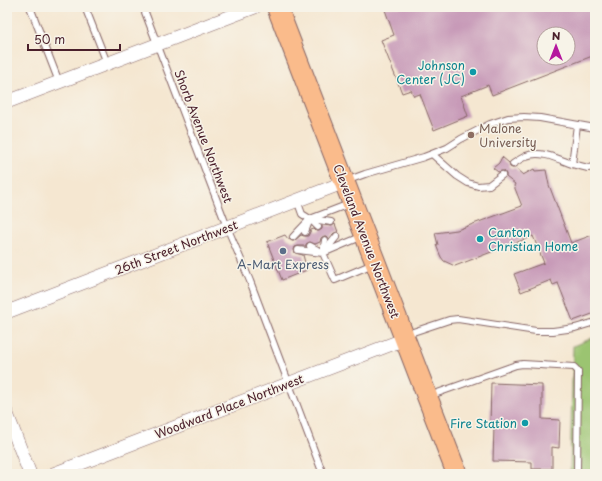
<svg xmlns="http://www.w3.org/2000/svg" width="602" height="481" font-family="'Playpen Sans',sans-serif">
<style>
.green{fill:#9bc471;stroke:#72724e}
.building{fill:#c79ab8;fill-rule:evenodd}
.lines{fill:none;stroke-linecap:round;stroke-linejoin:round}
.lane-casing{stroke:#866565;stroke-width:8}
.street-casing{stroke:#866565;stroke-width:14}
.primary-casing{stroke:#866565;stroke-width:22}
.lane{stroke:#fff;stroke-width:6}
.street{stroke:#fff;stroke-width:13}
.primary{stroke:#fabb8b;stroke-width:20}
.culture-dot{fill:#0f9aa8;stroke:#f7f3e8;stroke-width:1.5}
.education-dot{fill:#8d6e63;stroke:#f7f3e8;stroke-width:1.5}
.service-dot{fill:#5c6f8a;stroke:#f7f3e8;stroke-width:1.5}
.labels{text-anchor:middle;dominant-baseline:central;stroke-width:3;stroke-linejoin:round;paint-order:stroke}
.culture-label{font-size:12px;fill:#0d838f;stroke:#f7f3e8;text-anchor:end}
.education-label{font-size:12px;fill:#785e54;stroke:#f7f3e8;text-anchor:start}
.street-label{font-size:12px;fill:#4a1f2b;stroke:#f7f3e8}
.service-label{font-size:12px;fill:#4e5e75;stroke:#f7f3e8}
</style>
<rect width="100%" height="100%" fill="#f7f3e8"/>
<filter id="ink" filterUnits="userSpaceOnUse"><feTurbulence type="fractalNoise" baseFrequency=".025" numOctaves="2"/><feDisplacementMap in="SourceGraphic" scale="8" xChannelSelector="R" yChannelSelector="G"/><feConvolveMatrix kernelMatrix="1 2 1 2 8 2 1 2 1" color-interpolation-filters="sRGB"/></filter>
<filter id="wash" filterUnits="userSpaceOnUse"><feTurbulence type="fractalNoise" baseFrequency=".012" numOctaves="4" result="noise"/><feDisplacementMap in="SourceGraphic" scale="16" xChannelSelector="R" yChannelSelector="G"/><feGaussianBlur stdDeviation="0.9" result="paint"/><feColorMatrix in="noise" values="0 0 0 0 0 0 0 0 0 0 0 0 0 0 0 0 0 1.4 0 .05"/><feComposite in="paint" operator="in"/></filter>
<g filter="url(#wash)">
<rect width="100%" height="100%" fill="#f5e7d1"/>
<!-- green -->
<path class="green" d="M595 337V474H570L573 346Z"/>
<g id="blocks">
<!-- building -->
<path class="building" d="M384 7H591L595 17V55L492 95 488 85 461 96 468 116 434 130 420 94 414 96 411 90 402 93 381 40 394 35ZM544 34H568V58H544Z
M502 157 509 163 510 167 512 168H515L523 175 534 169 535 171 546 170 549 185 571 243 595 234V313L573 321 558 283 553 285 551 280 521 292 514 274 544 263 533 236 455 266 444 261 441 257 436 245H438L435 233 457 230 522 206 514 186 515 184 506 177V174L504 171H501L498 172 493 168 499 163Z
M335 224 338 232 334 233 329 238 327 236H324L321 238 320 242 315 244 310 242 306 244V246H298L295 247 294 250 295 253 303 255 307 270 282 280 267 242 285 235 288 239H289L292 241H294L301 235 304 236H308L311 230 314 229 316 231H319L322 229V225L332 226Z
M491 383 542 385V419L560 420 559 448 552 447V469H532V462L493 461 494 427H490Z"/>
</g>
</g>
<g filter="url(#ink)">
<use href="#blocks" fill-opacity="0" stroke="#866565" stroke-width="1"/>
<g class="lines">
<defs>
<path id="lane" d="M30 7 59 82
M85 7 107 63
M143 7 227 227 250 281 323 474
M577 125 572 164 588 168 595 167
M432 154 457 176 468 183 478 186 489 185 502 175
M513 164C517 161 522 158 526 156 541 150 558 159 572 164
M346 181 365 174 424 157 447 148 461 139 490 124 508 118 524 117 540 118 595 128
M310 219 318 227
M312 219 331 222
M305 232 310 219 349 204
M293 237 310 219 302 214 297 200
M325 240 323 253 335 280 373 264
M310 246 321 252
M298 250 323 253 363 236
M324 252 337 236
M407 334 449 320 458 319 536 331H553L575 328 595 322
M429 396 516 365 523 364 574 367 578 371 577 474"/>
<path id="street" d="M7 102 255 7
M7 312 345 182
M7 414 30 474
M53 474 405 339"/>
<path id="primary" d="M277 7 457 474"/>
</defs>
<!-- lane casing -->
<use href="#lane" class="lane-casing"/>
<!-- street casing -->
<use href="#street" class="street-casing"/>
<!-- primary casing -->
<use href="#primary" class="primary-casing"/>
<!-- lane -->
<use href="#lane" class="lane"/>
<!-- street -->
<use href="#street" class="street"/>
<!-- primary -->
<use href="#primary" class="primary"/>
</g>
</g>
<!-- markers -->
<g class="culture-dot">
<circle cx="473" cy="72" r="4"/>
<circle cx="480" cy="239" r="4"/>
<circle cx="525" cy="423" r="4"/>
</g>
<circle class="education-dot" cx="471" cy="135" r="4"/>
<circle class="service-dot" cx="283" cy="251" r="4"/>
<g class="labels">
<!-- culture labels -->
<g class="culture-label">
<text x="465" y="65">Johnson<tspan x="465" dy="14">Center (JC)</tspan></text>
<text x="488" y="232" text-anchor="start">Canton<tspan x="488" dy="14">Christian Home</tspan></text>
<text x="517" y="423">Fire Station</text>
</g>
<!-- education labels -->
<g class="education-label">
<text x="479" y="128">Malone<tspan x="479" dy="14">University</tspan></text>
</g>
<!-- street labels -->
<g class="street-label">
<text transform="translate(204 136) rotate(69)">Shorb Avenue Northwest</text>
<text transform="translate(367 241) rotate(69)">Cleveland Avenue Northwest</text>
<text transform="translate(176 247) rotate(-21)">26th Street Northwest</text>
<text transform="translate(229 406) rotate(-21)">Woodward Place Northwest</text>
</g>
<!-- service labels -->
<g class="service-label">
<text x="283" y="264">A-Mart Express</text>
</g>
</g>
<!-- margin -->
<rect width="602" height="481" fill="none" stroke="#f7f3e8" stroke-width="24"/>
<!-- north arrow -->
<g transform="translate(556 46)"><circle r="19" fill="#f7f3e8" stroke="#b29e9c"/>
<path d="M0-3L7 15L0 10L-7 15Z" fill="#b5179e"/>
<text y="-6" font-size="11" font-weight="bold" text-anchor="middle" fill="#4a1f2b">N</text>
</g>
<!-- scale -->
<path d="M28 44v6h92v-6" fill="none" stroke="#4a1f2b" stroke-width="2"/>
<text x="34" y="44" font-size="12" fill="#4a1f2b" stroke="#f7f3e8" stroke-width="3" paint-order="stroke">50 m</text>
</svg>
